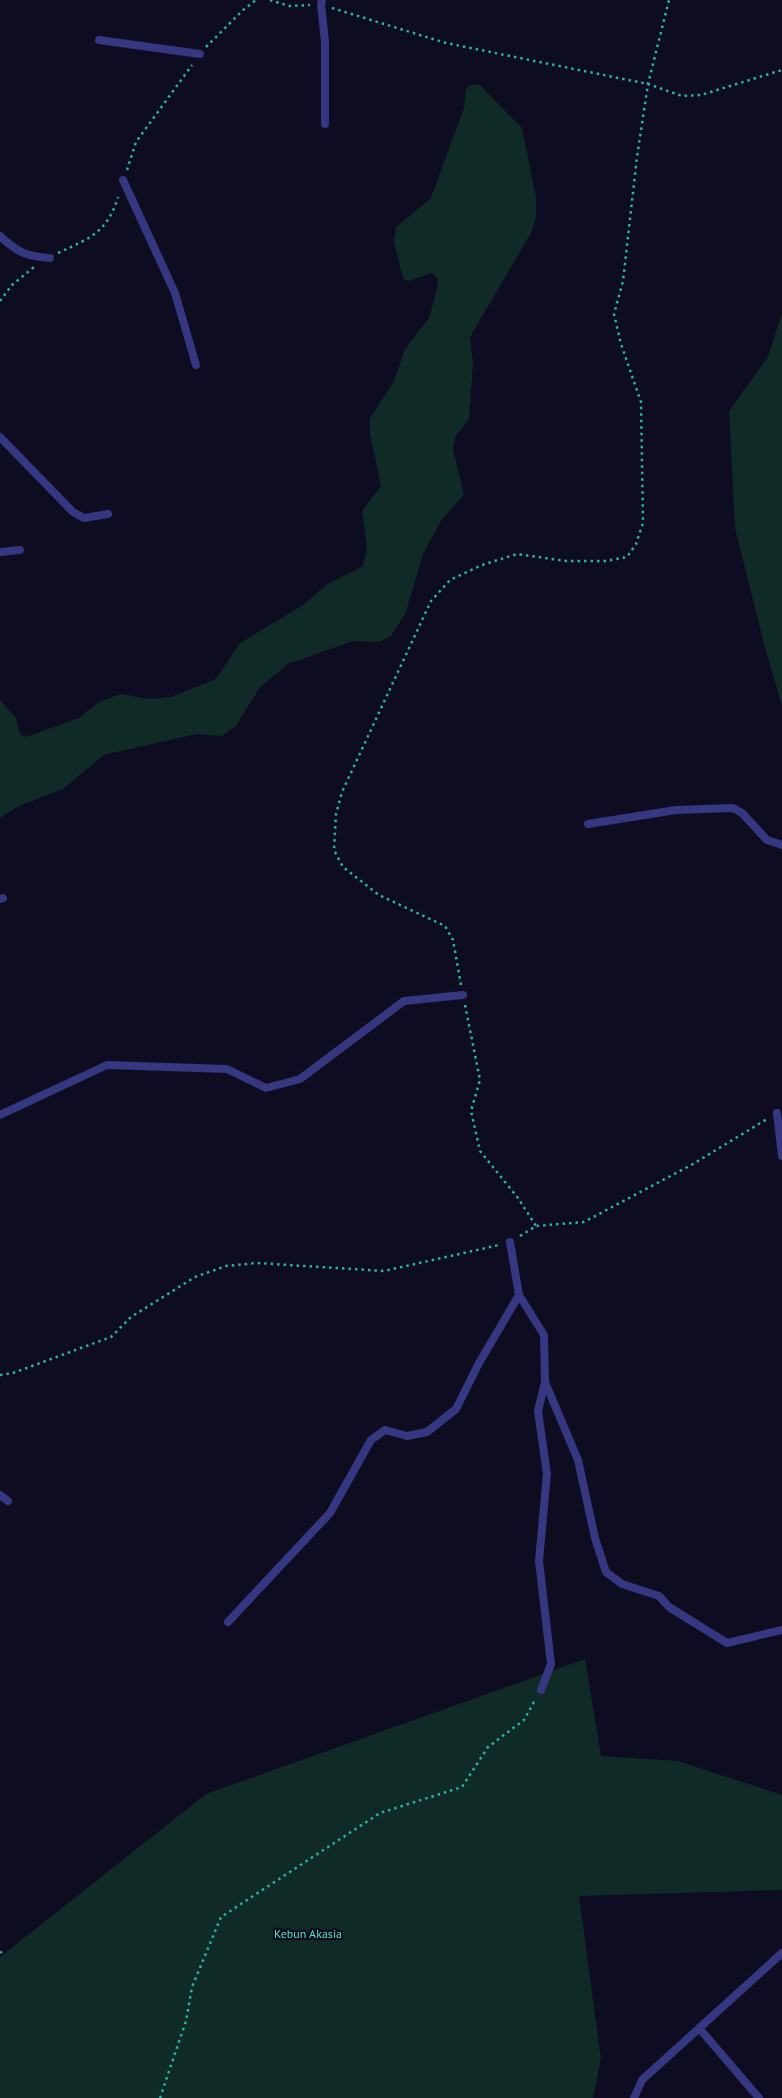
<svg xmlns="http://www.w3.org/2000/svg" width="782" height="2098" font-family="'PT Sans',sans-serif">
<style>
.green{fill:#0f2a27}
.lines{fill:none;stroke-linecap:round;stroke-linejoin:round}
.path{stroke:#2ab4a4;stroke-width:2.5;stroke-dasharray:2.5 4;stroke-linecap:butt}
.lane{stroke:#353780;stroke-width:8}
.labels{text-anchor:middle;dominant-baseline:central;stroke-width:4.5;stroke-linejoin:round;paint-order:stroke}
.park-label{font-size:12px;fill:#54e2b6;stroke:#0e0c20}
</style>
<rect width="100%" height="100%" fill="#0e0c20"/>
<!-- green -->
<path class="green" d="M473 84 480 85 522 128 536 198V217L531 233 470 337 473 363 469 419 455 437 453 450 464 494 441 521 423 554 406 612 391 636 379 642 353 641 288 664 260 687 236 726 221 736 196 734 104 755 63 789 19 806 0 818V700L16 718 20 734 26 737 79 718 99 702 121 694 149 699 171 697 216 679 240 643 303 605 329 583 363 566 367 548 362 511 381 486 370 434V418L394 381 405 349 429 318 438 285 437 278 432 273 408 281 403 278 394 242 396 227 431 198 464 108 466 88Z
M782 313V706L766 651 735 528 729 411 768 357Z
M585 1659 601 1756 678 1761 782 1795V1890L579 1896 601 2059 593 2098H0V1957L206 1794Z"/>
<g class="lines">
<!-- path -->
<path class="path" d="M270 0 289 6 310 5
M332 8 446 43 648 84 682 96 701 95 782 70
M206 47 243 10 256 0
M127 170 136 142 192 65
M58 253C90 238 107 233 118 197
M0 301 12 285 34 267
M461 985 453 940 445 926 379 895 343 867 334 850 336 814 342 792 431 601 450 580 482 565 517 554 566 561H606L627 557 636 544 643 523 641 402 621 344 614 314 623 281 637 157 648 84 669 0
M465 1005 480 1080 471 1111 480 1151 518 1198 536 1226
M520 1236 536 1226 584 1222 693 1164 767 1119
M0 1375 13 1373 111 1337 131 1317 195 1277 226 1266 257 1263 384 1271 499 1245
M0 1953 5 1949
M160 2098 186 2021 192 1987 221 1917 380 1813 462 1787 488 1747 524 1720 535 1700"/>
<!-- lane -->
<path class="lane" d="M322 0 321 4 325 42V124
M99 40 200 54
M123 180 175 293 196 365
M0 236C18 253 26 256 50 258
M0 437 73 512 84 518 108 514
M0 552 20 550
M588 824 676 810 733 808 742 813 767 840 782 845
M0 899 3 898
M777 1113 782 1156
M0 1115 107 1065 227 1069 266 1088 300 1079 404 1001 463 995
M510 1242 519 1295 544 1335 545 1382 538 1411 547 1474 539 1561 551 1664 541 1690
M545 1382 578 1460 595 1538 606 1572 622 1584 659 1596 669 1607 727 1643 782 1630
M0 1495 8 1501
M228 1622 330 1513 371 1440 385 1430 407 1436 427 1432 456 1409 479 1363 519 1295
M699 2028 759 2098
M634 2098 642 2080 782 1953"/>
</g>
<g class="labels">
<!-- park labels -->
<g class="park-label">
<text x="308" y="1933">Kebun Akasia</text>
</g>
</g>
</svg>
